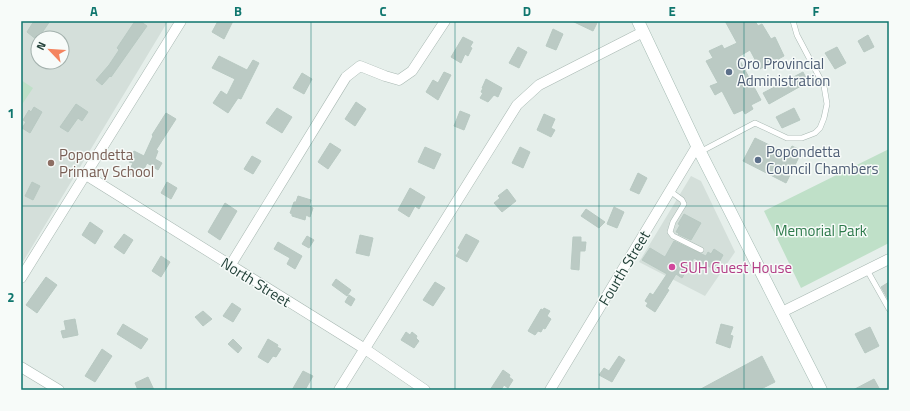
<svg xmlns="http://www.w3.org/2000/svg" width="910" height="411" font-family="'Titillium Web',sans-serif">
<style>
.built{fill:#d4dfda;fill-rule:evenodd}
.green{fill:#bfe0c8}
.building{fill:#bbcac4;stroke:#b8c9c2}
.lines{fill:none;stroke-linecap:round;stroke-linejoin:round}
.service-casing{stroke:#a8b8b2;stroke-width:6}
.minor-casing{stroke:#a8b8b2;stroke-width:11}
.secondary-casing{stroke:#a4bbb3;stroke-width:13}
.service{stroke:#fff;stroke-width:5}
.minor{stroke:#fff;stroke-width:10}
.secondary{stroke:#fff;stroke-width:12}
.grid{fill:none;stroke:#0f766e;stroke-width:1;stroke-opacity:0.55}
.service-dot{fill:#5c6f8a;stroke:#f7fbf9;stroke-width:1.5}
.education-dot{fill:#8d6e63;stroke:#f7fbf9;stroke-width:1.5}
.hotel-dot{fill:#d1479c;stroke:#f7fbf9;stroke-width:1.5}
.labels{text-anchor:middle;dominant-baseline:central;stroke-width:3;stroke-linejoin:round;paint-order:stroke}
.service-label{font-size:15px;fill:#4e5e75;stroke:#f7fbf9;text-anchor:start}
.education-label{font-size:15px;fill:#785e54;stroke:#f7fbf9;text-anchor:start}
.park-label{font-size:15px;fill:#2d7a4b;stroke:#f7fbf9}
.hotel-label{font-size:15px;fill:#b23c85;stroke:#f7fbf9;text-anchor:start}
.street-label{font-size:15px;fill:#24423a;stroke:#f7fbf9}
.neatline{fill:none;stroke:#0f766e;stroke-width:1.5}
.grid-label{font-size:13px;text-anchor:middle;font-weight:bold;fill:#0f766e}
</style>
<rect width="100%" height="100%" fill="#e6efeb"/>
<!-- built -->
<path class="built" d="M21 21H168L21 265ZM38 38H62V62H38Z
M691 176 701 181 735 252 705 296 639 262Z"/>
<!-- green -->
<path class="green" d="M21 80 33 88 21 106Z
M889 149V243L801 288 764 211Z"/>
<!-- building -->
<path class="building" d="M34 21H50L37 40 27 32Z
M135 21H140L147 26 111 77 110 76 102 85 96 80 109 65 119 50 117 48Z
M218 21H233L224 39 212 32Z
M572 21H598L593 31Z
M725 21H755L758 26 762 24 771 39 775 37 784 56 760 69 750 50 738 57 761 100 751 105 753 109 745 114 743 110 734 114 722 91 715 95 710 86 718 83 706 61 713 58 709 51 722 45 724 49 737 43Z
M553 29 563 34 556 50 546 46Z
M868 35 874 47 864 52 858 41Z
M463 37 473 42 470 47 472 48 468 56 465 54 461 63 451 57Z
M518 47 527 52 519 68 509 63Z
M837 47 846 63 835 69 825 53Z
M219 56 247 70 253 60 259 63 241 99 238 98 228 113 213 103 221 91 227 95 235 79 212 68Z
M444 72 451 75 438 100 426 92 433 80 438 83Z
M803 72 808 82 769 104 763 93Z
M302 73 312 79 304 94 293 88Z
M486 79 502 88 498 97 494 95 488 102 480 98 483 93 481 92 483 88H482Z
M356 102 366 109 355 126 345 119Z
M76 104 88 112 82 121 78 118 68 132 60 127Z
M34 107 42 112 30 133 22 128 26 122 23 120 29 110 31 112Z
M277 108 292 117 282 133 266 123Z
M794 108 800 120 782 128 776 117Z
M460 111 470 115 464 130 454 126Z
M166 113 176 119 156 150 158 151 155 159 162 163 158 170 147 163 144 169 141 167 136 177 128 173 133 163 129 162 134 151 144 156 153 136 152 135Z
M544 114 555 119 551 128 555 130 551 137 537 130Z
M755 138 788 154 792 146 802 151 786 183 743 161Z
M330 143 341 150 328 169 318 162Z
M425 147 441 154 434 169 418 162Z
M520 147 530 152 523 168 512 163Z
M252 156 261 161 253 174 244 169Z
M638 173 647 178 639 194 630 190Z
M32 182 40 186 33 200 25 196Z
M167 182 177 188 171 199 161 193Z
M410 188 425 197 419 209 415 206 409 217 398 210Z
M507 189 516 201 502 212 494 203 500 198 498 196Z
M298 196 311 200 309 206 313 208 310 217 306 215 305 220 292 216V214L290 213 294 202H296Z
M225 203 237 211 220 240 208 232Z
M614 207 624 212 617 228 607 224Z
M586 209 605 222 599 228 581 216Z
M684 214 701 223 691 240 678 234 679 233 676 232 680 225 678 224Z
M90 222 103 231 95 244 82 235Z
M124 234 133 240 124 254 114 247Z
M466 234 479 241 467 262 456 256 460 249 458 248Z
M360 235 373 238 369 256 356 253Z
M307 236 314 240 309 248 302 244Z
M573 237H581V242H586L585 251H580L579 270 571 269Z
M674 241 706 256 708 252 711 254 714 249 723 255 715 270 694 258 682 278 676 274 667 289 669 290 655 312 646 306 648 303 645 301 650 293 653 295 667 274 642 260 650 248 665 257Z
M278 242 302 256 295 269 287 264 290 258 274 249Z
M161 256 170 262 161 277 152 271Z
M46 277 57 285 37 313 26 305Z
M336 279 351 290 347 296 332 285Z
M435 282 445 288 433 306 423 300Z
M889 282V301L881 287Z
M349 295 355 299 351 306 345 302Z
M232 303 241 309 233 322 223 316Z
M544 308 550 311 547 316 551 319 545 329 543 328 541 332 538 331 535 335 528 331 541 309 543 310Z
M203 311 212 319 203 326 195 317Z
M75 319 78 335 63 338 61 331 66 330 64 321Z
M123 324 148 339 141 349 117 334Z
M721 324 733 327 730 335 733 336 730 348 716 343Z
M870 327 879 346 865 353 855 334Z
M406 332 410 335 412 332 417 336 416 338 419 341 414 348 401 340Z
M233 339 242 348 238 353 228 344Z
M268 339 278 345 277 347 281 349 276 357 273 356 268 363 258 357Z
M102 349 112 356 95 382 85 376Z
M619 356 625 360 612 382 599 375 604 368 609 371Z
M762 356 775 382 759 390H699Z
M503 370 510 375 509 377 513 380 508 388 504 385 501 390H490Z
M303 371 313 376 305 390H292Z
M148 377 154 390H138L135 383Z
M874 379 880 390H853Z"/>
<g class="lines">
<defs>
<path id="service" d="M700 152 755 123 787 138H802L815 133 820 128 824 118 827 104 824 86 797 35 793 21
M670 191 682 200 684 204 673 222 670 232 673 236 701 250
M867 270 889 309"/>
<path id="minor" d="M86 175 365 349 425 390
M230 266 346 77 360 66 385 76 399 80 412 71 445 21
M21 278 181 21
M782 312 889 259
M21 367 59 390
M339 390 517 105 539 85 643 32
M550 390 697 146"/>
<path id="secondary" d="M638 21 700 152 821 390"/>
</defs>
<!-- service casing -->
<use href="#service" class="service-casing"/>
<!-- minor casing -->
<use href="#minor" class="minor-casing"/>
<!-- secondary casing -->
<use href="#secondary" class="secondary-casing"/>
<!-- service -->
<use href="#service" class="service"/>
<!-- minor -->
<use href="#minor" class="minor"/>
<!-- secondary -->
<use href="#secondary" class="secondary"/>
</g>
<!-- grid -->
<path class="grid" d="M166 21V390M311 21V390M455 21V390M599 21V390M744 21V390M21 206H889"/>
<!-- markers -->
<g class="service-dot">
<circle cx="729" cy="72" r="4"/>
<circle cx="758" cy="160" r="4"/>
</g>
<circle class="education-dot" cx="51" cy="163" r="4"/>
<circle class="hotel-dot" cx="672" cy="267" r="4"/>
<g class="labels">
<!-- service labels -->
<g class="service-label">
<text x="737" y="63">Oro Provincial<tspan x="737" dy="17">Administration</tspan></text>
<text x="766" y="151">Popondetta<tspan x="766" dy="17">Council Chambers</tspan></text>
</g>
<!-- education labels -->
<g class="education-label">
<text x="59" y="154">Popondetta<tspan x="59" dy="17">Primary School</tspan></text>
</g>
<!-- park labels -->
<g class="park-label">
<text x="821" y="230">Memorial Park</text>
</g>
<!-- hotel labels -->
<g class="hotel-label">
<text x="680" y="267">SUH Guest House</text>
</g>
<!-- street labels -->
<g class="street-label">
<text transform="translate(624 268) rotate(-59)">Fourth Street</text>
<text transform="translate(256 282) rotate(32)">North Street</text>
</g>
</g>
<!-- border -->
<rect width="910" height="411" fill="none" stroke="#f7fbf9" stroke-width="44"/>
<!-- north arrow -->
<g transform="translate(50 50) rotate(295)"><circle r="19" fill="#f7fbf9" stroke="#a3b1ad"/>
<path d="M0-3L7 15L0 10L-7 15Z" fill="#f4845f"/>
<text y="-6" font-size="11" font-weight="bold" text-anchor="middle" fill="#24423a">N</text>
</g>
<rect x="22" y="22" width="866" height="367" class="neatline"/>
<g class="grid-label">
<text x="94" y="16">A</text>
<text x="238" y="16">B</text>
<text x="383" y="16">C</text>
<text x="527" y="16">D</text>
<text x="672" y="16">E</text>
<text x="816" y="16">F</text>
<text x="11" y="118">1</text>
<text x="11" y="302">2</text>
</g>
</svg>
